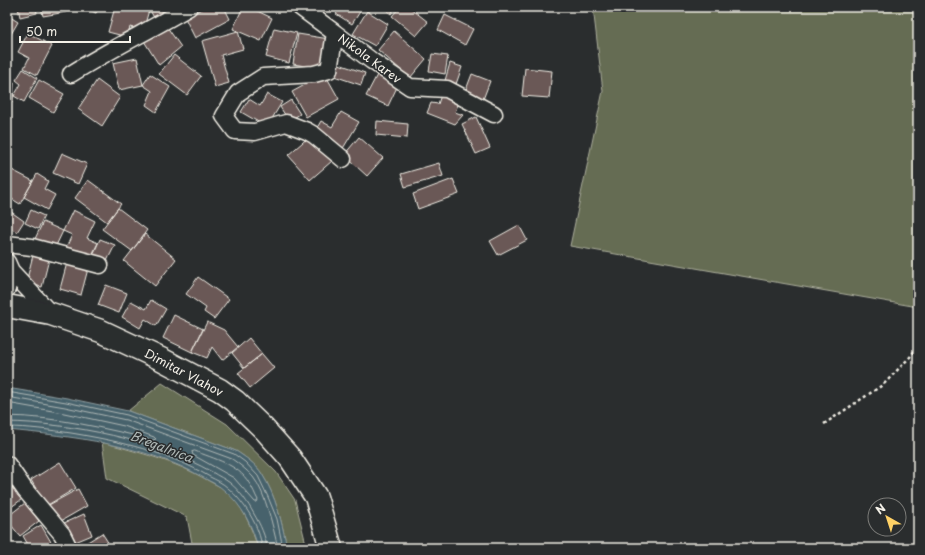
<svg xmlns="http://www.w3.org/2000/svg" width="925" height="555" font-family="'Playpen Sans',sans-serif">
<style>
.green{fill:#656c52;stroke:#acae9d}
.water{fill:#47626c;stroke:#8c9b9e}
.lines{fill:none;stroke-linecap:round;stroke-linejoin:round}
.shore{stroke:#afb8b6;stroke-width:1}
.building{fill:#6b5857;stroke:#f4f1e8}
.street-casing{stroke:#f4f1e8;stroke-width:19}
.secondary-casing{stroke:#f4f1e8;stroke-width:25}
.path{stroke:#f4f1e8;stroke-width:2.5;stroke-dasharray:3 3;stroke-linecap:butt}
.street{stroke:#2a2d2e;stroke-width:16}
.secondary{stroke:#2a2d2e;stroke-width:22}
.labels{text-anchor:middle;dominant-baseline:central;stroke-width:3;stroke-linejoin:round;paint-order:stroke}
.street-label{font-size:12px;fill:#f4f1e8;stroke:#2a2d2e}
.water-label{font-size:13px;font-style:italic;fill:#afb8b6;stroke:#2a2d2e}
</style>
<rect width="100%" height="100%" fill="#2a2d2e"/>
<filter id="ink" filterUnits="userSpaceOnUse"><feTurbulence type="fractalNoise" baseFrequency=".025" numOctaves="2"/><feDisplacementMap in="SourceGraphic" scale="8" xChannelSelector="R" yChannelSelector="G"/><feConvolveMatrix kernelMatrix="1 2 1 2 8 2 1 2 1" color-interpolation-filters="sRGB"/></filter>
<g filter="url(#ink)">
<!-- green -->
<path class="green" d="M593 7H918V307L570 246 603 91Z
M162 383 227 424 276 472 295 500 307 548H287C282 523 276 496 262 474 256 464 245 457 236 451L128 411Z
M102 442C140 453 173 460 209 481 214 484 220 486 225 490 243 504 251 527 258 548H193L187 517 107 478Z"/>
<!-- water -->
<path class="water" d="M7 388 67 398 128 411 236 451C245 457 256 464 262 474 276 496 282 523 287 548H258C253 527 242 505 225 491 219 485 211 482 204 478 147 445 72 436 7 430Z"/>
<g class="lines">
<!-- shore -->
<path class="shore" d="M7 392 66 402 127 415 234 454 245 462 258 476 268 497 277 519 283 548
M7 397 65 407 126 420 232 459C239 464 247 470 253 477 266 493 273 528 278 548
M7 403 64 413 124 426 154 437 156 439 153 440C105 428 57 417 7 416
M7 422C71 423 156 440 212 472 218 476 225 479 230 483 240 491 248 503 254 514 260 524 266 537 267 548
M7 427C28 427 50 430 71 433 119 441 168 452 210 477 216 480 223 483 228 488 244 502 260 526 262 548
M195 451C214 459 238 464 249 483 253 488 255 495 258 500L257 502H255L234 478 193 455 192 452Z"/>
</g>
<!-- building -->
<path class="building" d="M18 7H36L37 13 20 17Z
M41 7H65L66 12 43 16Z
M83 7H99L96 13Z
M115 7H137L149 10 143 31 130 27 127 37 108 32Z
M148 7H177L156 21Z
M205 7H224L230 19 195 38 185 18Z
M243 7H249L272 18 261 41 233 29Z
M310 7H329L319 16Z
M341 7H363L352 24 336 14Z
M382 7H396L391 14Z
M400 7H409L428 22 416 36 392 16Z
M367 11 388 24 375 46 353 34Z
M7 15 18 22 7 41Z
M445 15 473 29 465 45 438 30Z
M167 27 181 47 159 65 144 41Z
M274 28 297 33 289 63 266 57Z
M238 31 243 49 221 55 229 83 215 87 202 41Z
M394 31 426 59 410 78 378 50Z
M28 33 52 46 37 75 24 68 29 58 18 52Z
M298 34 329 39 324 69 293 64Z
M432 54 448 56 445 74 429 71Z
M174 55 201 76 187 95 159 74Z
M137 58 143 85 119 90 113 63Z
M336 63 365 73 361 85 331 75Z
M450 63 462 67 455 87 444 84Z
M525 68 552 71 549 98 522 96Z
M23 69 37 78 24 102 14 96 21 84 16 80Z
M150 74 170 87 156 112 146 105 152 91 143 85Z
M325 74 339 99 306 117 292 92Z
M472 74 490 81 482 102 464 95Z
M377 75 398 85 388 106 366 96Z
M39 80 64 94 53 112 29 98Z
M97 80 120 97 102 126 78 109Z
M7 83H14L13 101H7Z
M267 94 282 102 267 127 241 112 249 99 260 106Z
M441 95 459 102 455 112 463 115 455 124 427 113 431 103 438 104Z
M291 100 300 114 289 121 280 107Z
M341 112 359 122 342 150 314 133 321 121 332 127Z
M476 117 490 148 476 154 462 124Z
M377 121 408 124 407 138 376 135Z
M310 136 332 161 310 180 288 155Z
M359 137 383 158 367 176 344 155Z
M62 153 87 164 78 184 53 173Z
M439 163 443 176 405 187 401 174Z
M12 170 33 181 20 204 7 196V179Z
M37 174 48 181 44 189 55 195 47 210 24 197Z
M453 179 459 194 418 209 413 194Z
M88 180 121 204 107 222 75 198Z
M118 208 147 230 132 251 102 229Z
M7 209 24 221 17 232 7 226Z
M31 210 44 216 38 229 25 223Z
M73 210 95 221 87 238 98 243 89 261 65 250 72 235 63 231Z
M43 222 63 231 53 252 33 243Z
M519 225 527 240 498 255 490 241Z
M145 234 176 259 155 286 124 261Z
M100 239 115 245 107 261 93 255Z
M34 251 50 255 42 287 26 283Z
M68 259 89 265 81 295 60 289Z
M198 277 229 299 214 319 204 312 206 308 186 294Z
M106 285 127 293 119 313 98 305Z
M151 300 166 309 156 326 145 319 140 328 122 317 131 301 146 309Z
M174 315 203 329 192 352 163 338Z
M207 322 224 330 238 347 222 360 212 347 207 358 192 352Z
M249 338 262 354 244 368 232 353Z
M262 354 274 368 250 388 238 373Z
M60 462 76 488 46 506 31 480Z
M7 476 25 497 7 510Z
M78 489 87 506 61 521 47 506Z
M25 503 39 521 20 536 7 520V517Z
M84 514 92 535 73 543 64 523Z
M41 525 54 547 30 548 23 536Z
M102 533 111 547 78 548Z"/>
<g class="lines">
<defs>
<path id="street" d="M300 7 335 33
M71 74C109 50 150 30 189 7
M343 159 314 135 307 131 286 123 255 132 235 131 224 116 238 93 263 77 314 74 329 70 335 33 372 61 410 87 447 89 494 114
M7 244 32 247 100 265
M7 262 11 271 51 314
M7 289 11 271
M7 464 25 490 62 534 69 548"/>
<path id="secondary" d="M7 306 51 314 101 331 161 359 220 390 235 401 264 429 290 458 316 497 331 548"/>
</defs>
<!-- street casing -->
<use href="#street" class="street-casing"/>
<!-- secondary casing -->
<use href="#secondary" class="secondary-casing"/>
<!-- path -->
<path class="path" d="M824 424 884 384 910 357 918 346"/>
<!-- street -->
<use href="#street" class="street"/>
<!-- secondary -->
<use href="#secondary" class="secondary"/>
</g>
</g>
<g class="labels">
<!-- street labels -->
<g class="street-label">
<text transform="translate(370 58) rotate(36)">Nikola Karev</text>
<text transform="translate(184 372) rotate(28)">Dimitar Vlahov</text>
</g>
<!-- water labels -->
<g class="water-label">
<text transform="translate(162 446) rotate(21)">Bregalnica</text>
</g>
</g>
<!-- margin -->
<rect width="925" height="555" fill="none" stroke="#2a2d2e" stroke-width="24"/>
<rect x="12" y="12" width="901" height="531" fill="none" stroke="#f4f1e8" stroke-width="1.5" filter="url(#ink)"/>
<!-- north arrow -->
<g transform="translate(887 517) rotate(321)"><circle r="19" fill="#2a2d2e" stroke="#7b7b78"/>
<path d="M0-3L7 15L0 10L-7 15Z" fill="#ffd166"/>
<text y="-6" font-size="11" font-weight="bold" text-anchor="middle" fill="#f4f1e8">N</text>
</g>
<!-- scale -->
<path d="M20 36v6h110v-6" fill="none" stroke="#f4f1e8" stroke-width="2"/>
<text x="26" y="36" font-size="12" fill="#f4f1e8" stroke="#2a2d2e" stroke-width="3" paint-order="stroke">50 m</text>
</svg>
